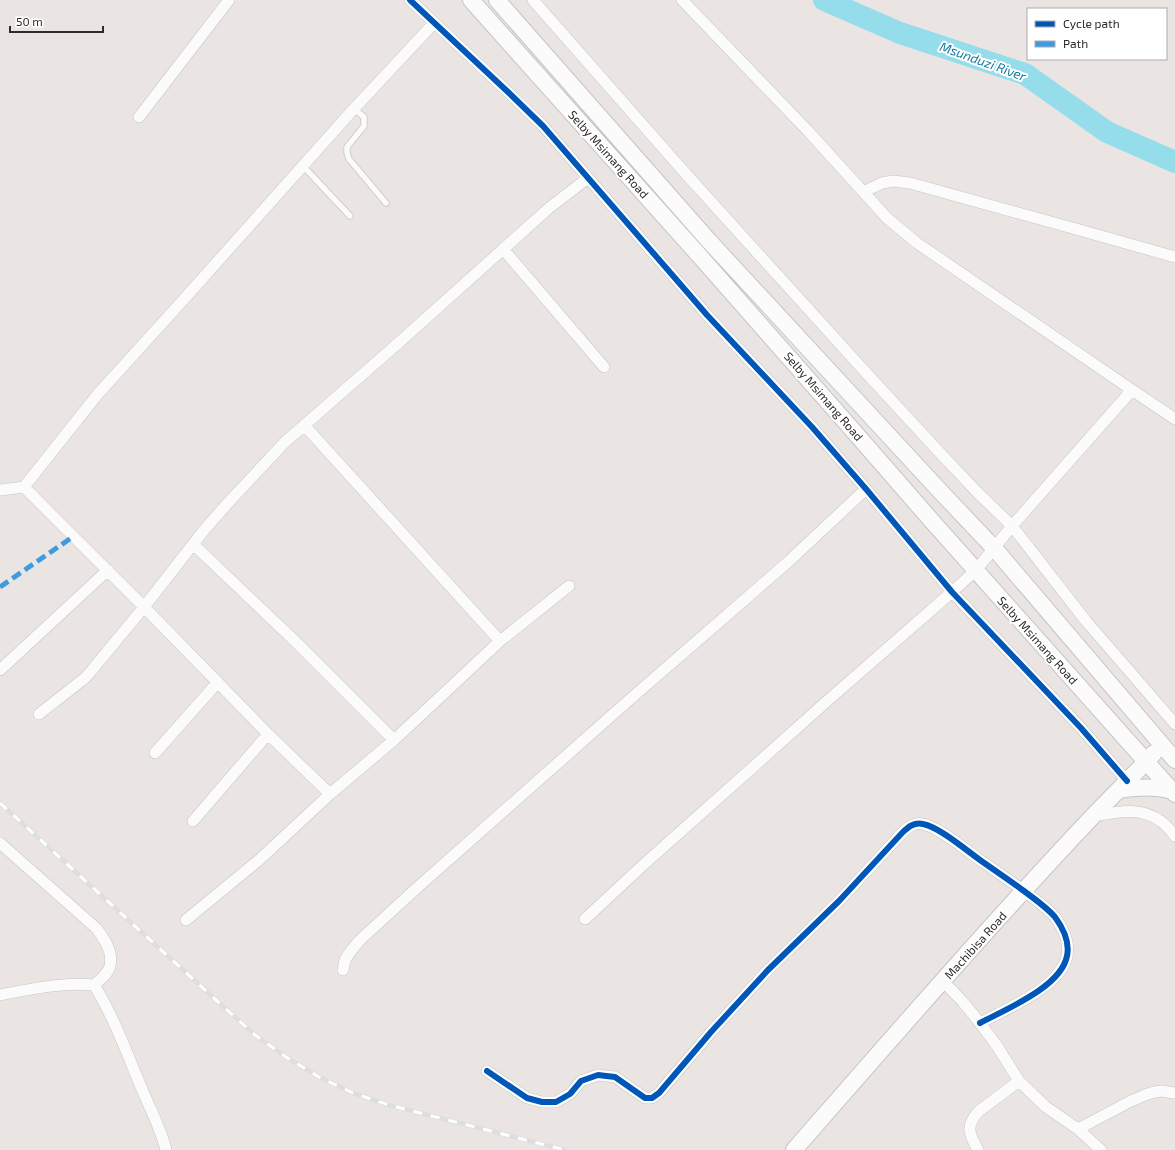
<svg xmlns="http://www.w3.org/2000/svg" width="1175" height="1150" font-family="'Exo 2',sans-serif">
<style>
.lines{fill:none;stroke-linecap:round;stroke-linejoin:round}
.river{stroke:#95ddeb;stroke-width:22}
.lane-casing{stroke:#c6c4c4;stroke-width:7}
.street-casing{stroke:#c6c4c4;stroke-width:12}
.secondary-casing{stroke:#c6c4c4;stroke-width:18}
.lane{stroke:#fcfbfb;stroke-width:5.5}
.street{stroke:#fcfbfb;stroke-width:11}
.secondary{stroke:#fcfbfb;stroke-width:16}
.rail-casing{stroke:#dededf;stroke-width:4.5}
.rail{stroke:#fff;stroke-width:3;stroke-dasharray:9;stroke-linecap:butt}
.quiet{stroke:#3d9ce1;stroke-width:5;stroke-dasharray:10 5;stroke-linecap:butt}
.cycleway-casing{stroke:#fff;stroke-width:8}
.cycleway{stroke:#0057b8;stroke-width:6}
.labels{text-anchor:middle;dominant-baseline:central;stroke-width:4;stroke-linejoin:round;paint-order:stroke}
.street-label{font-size:12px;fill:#2c2c2c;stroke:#fff}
.water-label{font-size:13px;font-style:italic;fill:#0d7a9e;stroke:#fff}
</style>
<rect width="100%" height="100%" fill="#eae5e2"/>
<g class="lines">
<!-- river -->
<path class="river" d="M824 0 900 33 1025 74 1107 132 1175 162"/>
<defs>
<path id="lane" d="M354 109 364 117V126L347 147V153L349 159 386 203
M303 166 350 216"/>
<path id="street" d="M410 0 508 92 543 126 707 315 812 427 866 489 952 592 1081 728 1127 781
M533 0 686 174 869 376 941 454 977 492 1012 526 1086 621 1175 724
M682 0 808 131 887 218 917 243 1132 390 1175 419
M139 117 229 0
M863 192 882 183 893 181 910 183 1076 229 1175 257
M503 249 604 367
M304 425 500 641
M24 487 144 607 268 734 330 794
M0 490 24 487 97 395 185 298 350 113 434 23
M193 544 298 644 394 740
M0 670 108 570
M39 714 85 678 92 670 144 607 205 529 227 504 285 442 395 346 549 208 588 178
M155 753 218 682
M1093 816C1117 812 1141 806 1162 822 1167 826 1171 831 1175 836
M193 821 268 734
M0 843 96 928C105 939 115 954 109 969 106 975 99 981 94 985
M585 919 642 866 826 702 952 592 976 570 1012 526 1132 390
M186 920 259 860 330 794 394 740 500 641 569 586
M343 970 345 960 350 952 360 940 419 886 628 701 788 562 866 489
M943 981 963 1002 980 1023 997 1046 1019 1081 1046 1107 1078 1129 1101 1150
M0 995C32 989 61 982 94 985 114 1017 127 1054 142 1089 150 1109 161 1129 166 1150
M487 1071 527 1098 542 1102H556L570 1094 581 1081 598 1075 615 1077 645 1098H652L659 1093 711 1032 768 970 839 901 902 833C908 827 914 822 923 824 939 827 966 850 980 860 997 872 1015 884 1032 897 1040 903 1048 909 1055 917 1063 928 1070 942 1067 956 1061 987 1006 1009 980 1023
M1078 1129 1129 1102 1145 1095 1154 1092 1162 1091 1174 1093
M978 1150C969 1134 965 1126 979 1111L1019 1081"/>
<path id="secondary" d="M471 0 705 262 857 435 931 520 1175 794
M497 0 709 241 940 491 994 548 1175 760
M1119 790C1139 787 1153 786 1173 791
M794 1150C892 1038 990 925 1093 816 1113 795 1134 775 1154 753"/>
</defs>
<!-- lane casing -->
<use href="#lane" class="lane-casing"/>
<!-- street casing -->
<use href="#street" class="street-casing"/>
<!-- secondary casing -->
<use href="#secondary" class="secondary-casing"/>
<!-- lane -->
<use href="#lane" class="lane"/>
<!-- street -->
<use href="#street" class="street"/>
<!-- secondary -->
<use href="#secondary" class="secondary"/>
<defs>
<path id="rail" d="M0 803 227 1010 255 1035 286 1057 319 1077 353 1093 389 1105 565 1150"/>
</defs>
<!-- rail casing -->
<use href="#rail" class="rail-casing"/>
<!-- rail -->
<use href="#rail" class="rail"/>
<!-- quiet -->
<path class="quiet" d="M0 587 74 536"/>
<defs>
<path id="cycleway" d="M410 0 508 92 543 126 707 315 812 427 866 489 952 592 1081 728 1127 781
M487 1071 527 1098 542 1102H556L570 1094 581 1081 598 1075 615 1077 645 1098H652L659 1093 711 1032 768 970 839 901 902 833C908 827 914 822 923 824 939 827 966 850 980 860 997 872 1015 884 1032 897 1040 903 1048 909 1055 917 1063 928 1070 942 1067 956 1061 987 1006 1009 980 1023"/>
</defs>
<!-- cycleway casing -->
<use href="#cycleway" class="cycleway-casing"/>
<!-- cycleway -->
<use href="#cycleway" class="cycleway"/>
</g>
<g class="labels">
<!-- street labels -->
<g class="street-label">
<text transform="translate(609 154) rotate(48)">Selby Msimang Road</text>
<text transform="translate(824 396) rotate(49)">Selby Msimang Road</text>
<text transform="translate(1038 640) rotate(48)">Selby Msimang Road</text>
<text transform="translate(975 945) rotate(-48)">Machibisa Road</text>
</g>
<!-- water labels -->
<g class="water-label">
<text transform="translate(983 61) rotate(20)">Msunduzi River</text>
</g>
</g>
<!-- legend -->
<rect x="1027" y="8" width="140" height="52" fill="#ffffff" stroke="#ababab"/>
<rect x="1035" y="21" width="20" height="6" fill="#0057b8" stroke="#ababab"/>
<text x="1063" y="28" font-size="12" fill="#2c2c2c">Cycle path</text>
<rect x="1035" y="41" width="20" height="6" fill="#3d9ce1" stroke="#ababab"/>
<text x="1063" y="48" font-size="12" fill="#2c2c2c">Path</text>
<!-- scale -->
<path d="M10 26v6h93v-6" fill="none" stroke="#2c2c2c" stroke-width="2"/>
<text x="16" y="26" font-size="12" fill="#2c2c2c" stroke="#ffffff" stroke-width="3" paint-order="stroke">50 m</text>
</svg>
